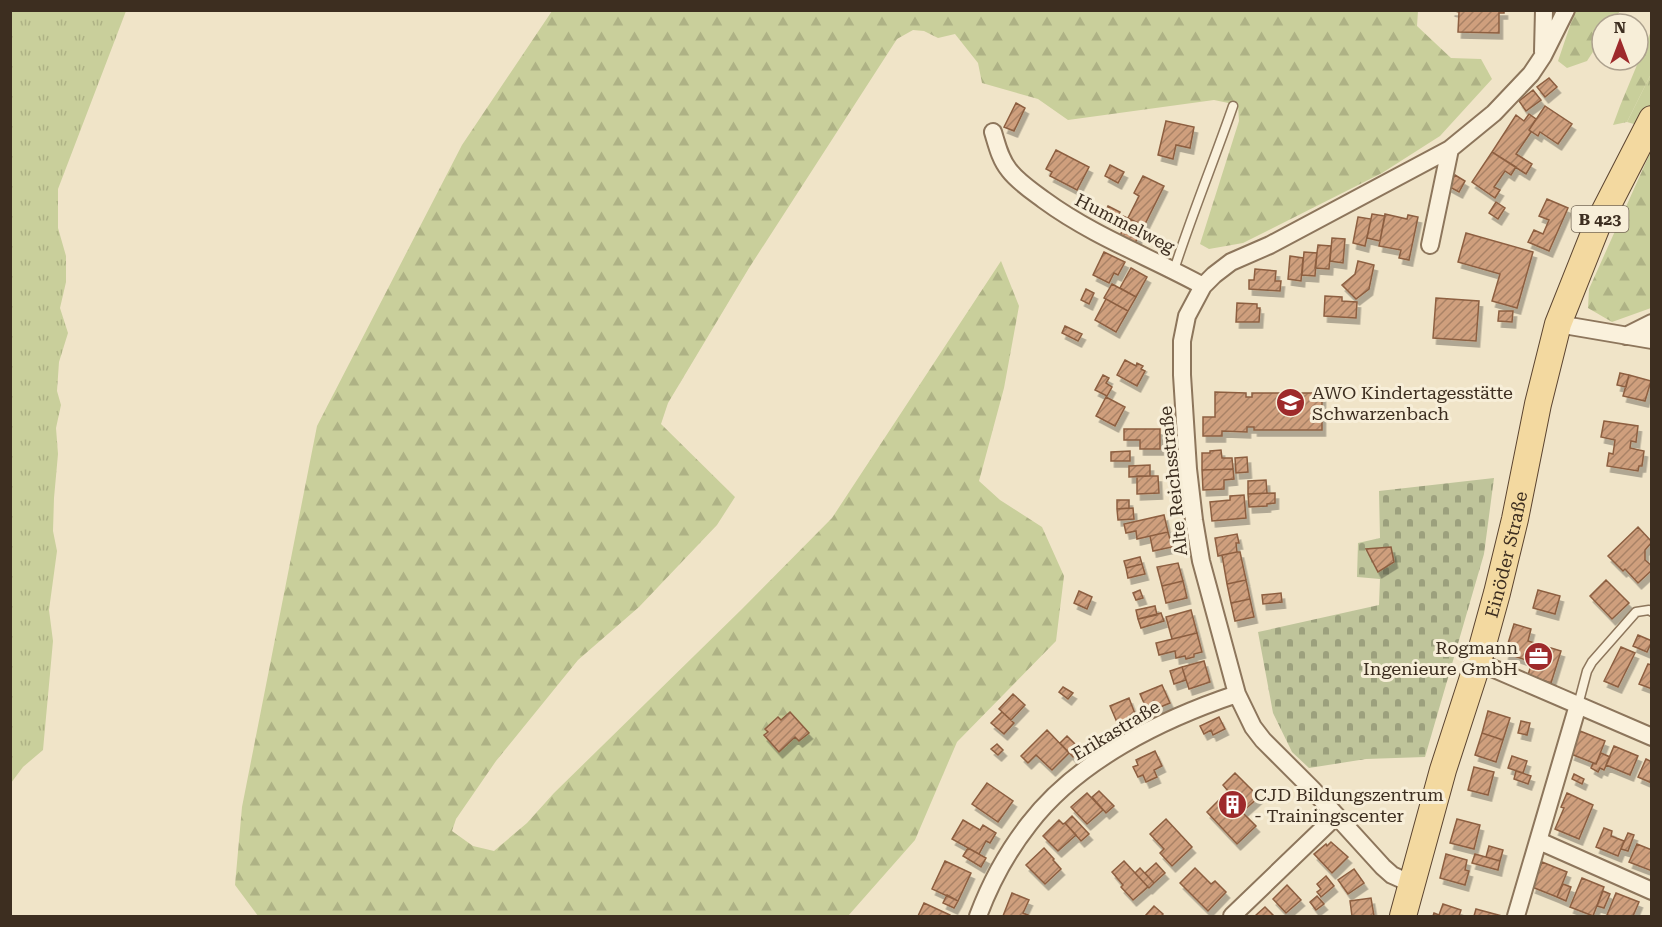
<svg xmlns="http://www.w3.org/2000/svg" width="1662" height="927" font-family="'Roboto Serif',serif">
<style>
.grass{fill:url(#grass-tufts)}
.forest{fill:url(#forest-firs)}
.cemetery{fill:url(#cemetery-stones)}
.building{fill:url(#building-hatch);stroke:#8d5f41;stroke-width:1.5;filter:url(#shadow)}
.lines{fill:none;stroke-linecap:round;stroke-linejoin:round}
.service-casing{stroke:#8d765c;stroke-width:11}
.minor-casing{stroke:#8d765c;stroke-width:20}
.primary-casing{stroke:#5b4430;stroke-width:28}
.service{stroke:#faf1dc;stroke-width:8}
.minor{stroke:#faf1dc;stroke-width:16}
.primary{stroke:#f3d9a0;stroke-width:26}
.labels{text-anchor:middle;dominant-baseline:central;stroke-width:6;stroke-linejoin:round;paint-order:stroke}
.shield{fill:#f7eed8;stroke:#756857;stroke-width:1.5}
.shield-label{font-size:16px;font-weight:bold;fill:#3d2e20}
.street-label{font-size:18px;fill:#3d2e20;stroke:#f7eed8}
.poi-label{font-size:18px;fill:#3d2e20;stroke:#f7eed8;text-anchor:start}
</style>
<defs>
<pattern id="grass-tufts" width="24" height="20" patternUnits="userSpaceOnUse" patternTransform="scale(1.5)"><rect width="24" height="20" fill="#c9cf9b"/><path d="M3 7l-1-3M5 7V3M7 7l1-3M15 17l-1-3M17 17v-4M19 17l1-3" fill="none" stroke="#aeb285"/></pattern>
<pattern id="forest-firs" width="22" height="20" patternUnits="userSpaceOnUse" patternTransform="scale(1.5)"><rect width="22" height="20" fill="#c9cf9b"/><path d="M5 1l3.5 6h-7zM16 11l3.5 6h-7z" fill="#aeb285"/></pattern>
<pattern id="cemetery-stones" width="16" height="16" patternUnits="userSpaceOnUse" patternTransform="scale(1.5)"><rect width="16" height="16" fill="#bfc49a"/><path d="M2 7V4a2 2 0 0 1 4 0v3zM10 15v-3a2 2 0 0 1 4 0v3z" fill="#9ca07d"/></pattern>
<pattern id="building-hatch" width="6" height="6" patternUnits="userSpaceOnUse" patternTransform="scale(1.5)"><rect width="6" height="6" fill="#cf9f7d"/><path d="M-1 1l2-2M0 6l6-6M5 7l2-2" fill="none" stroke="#a98266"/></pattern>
<filter id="shadow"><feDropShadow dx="3.5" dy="6" stdDeviation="0" flood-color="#0004"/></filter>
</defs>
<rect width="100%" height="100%" fill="#f0e4c8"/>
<!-- grass -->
<path class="grass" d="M11 10 126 11 58 189V228L66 256V282L60 308 68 333 59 362 57 391 61 405 56 428 58 454 54 498 53 531 57 551 49 610 53 641 43 750 23 767 11 783Z
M1651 74V129L1627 122Z"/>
<!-- forest -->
<path class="forest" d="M552 11H1418L1417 26 1451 58 1481 59 1492 79 1440 136 1382 173 1243 243 1209 249 1200 244 1239 121 1238 105 1214 100 1068 120 1038 99 982 83 978 63 955 34 938 38 924 31 913 30 897 39 749 268 668 403 661 424 735 497 717 525 639 607 578 660 496 761 456 819 452 831 473 846 494 851 527 823 554 793 742 609 832 518 1001 261 1019 306 1004 388 979 481 1000 500 1042 527 1064 576 1056 641 957 742 915 840 848 916H258L235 885 242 807 317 426 462 145Z
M1575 11H1620L1611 24H1602V38L1587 61 1567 68 1558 61Z
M1651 31V74L1627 122 1613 125 1620 106Z
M1651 151V308L1612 322 1588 308 1589 289Z"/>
<!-- cemetery -->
<path class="cemetery" d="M1494 478 1484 554 1425 757 1366 759 1309 768 1292 752 1273 713 1258 632 1379 605 1380 579 1357 577 1358 543 1380 538 1379 491Z"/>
<!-- building -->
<path class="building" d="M1451 10H1504V13H1499V33L1458 32 1459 12Z
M1549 78 1557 87 1545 97 1537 87Z
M1533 90 1541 100 1526 111 1519 101Z
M1016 103 1025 108 1014 131 1004 127Z
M1545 106 1572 124 1558 144 1540 132 1538 136 1529 130Z
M1529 114 1536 119 1529 130 1531 132 1516 154 1532 164 1526 174 1492 152 1516 115 1524 121Z
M1166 121 1194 127 1190 148 1176 145 1173 159 1158 155Z
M1056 150 1089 167 1077 190 1050 176 1052 172 1046 169Z
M1492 152 1516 167 1511 175 1505 171 1494 187 1500 190 1495 198 1472 182Z
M1110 165 1124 172 1118 183 1105 176Z
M1455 175 1465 181 1459 192 1448 186Z
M1143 176 1164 186 1144 226 1128 218 1139 196 1134 193Z
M1547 199 1568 208 1549 251 1528 242 1534 230 1543 234 1549 220 1539 216Z
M1496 202 1505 208 1498 219 1489 213Z
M1108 206 1120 212 1115 221 1104 215Z
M1372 214 1385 216 1380 241 1367 238Z
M1385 214 1407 219 1408 215 1418 217 1409 260 1399 258 1401 250 1379 246Z
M1123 216 1144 226 1135 243 1120 236 1124 226 1119 223Z
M1358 217 1371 219 1365 246 1353 243Z
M1466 233 1533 252 1517 308 1492 301 1500 274 1458 262Z
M1332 238 1345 239 1343 263 1330 261Z
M1318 245 1331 246 1329 269 1315 268Z
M1104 252 1125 262 1118 275 1114 273 1109 283 1093 275Z
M1304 252 1317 253 1315 276 1302 275Z
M1290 256 1303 258 1301 281 1288 279Z
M1358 261 1374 265 1369 289 1356 299 1342 285 1355 274Z
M1131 268 1147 277 1136 297 1120 288Z
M1255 269 1276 271 1275 281H1281L1280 291 1249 289V280H1254Z
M1112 284 1136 297 1128 311 1104 298Z
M1086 289 1094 293 1089 304 1081 300Z
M1325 296 1342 297V301L1357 302 1356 318 1324 316Z
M1436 298 1479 301 1476 341 1433 338Z
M1106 299 1128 311 1116 332 1095 320Z
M1237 303 1257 304V308H1260L1259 322H1236Z
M1499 311H1513L1512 322 1498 321Z
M1065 326 1082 334 1078 341 1062 333Z
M1125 360 1136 366 1137 363 1143 366 1141 369 1145 371 1137 386 1117 375Z
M1620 373 1629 375 1626 387 1617 385Z
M1103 375 1109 378 1106 383 1112 387 1107 396 1095 390Z
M1629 375 1651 381 1645 401 1623 396Z
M1215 392 1246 393V397H1252V393H1322V430H1254V427H1247V432L1222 431V436H1203V417H1215Z
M1106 397 1125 407 1115 426 1096 416Z
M1604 421 1638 426 1636 442 1631 441 1630 448 1644 451 1642 466H1639L1638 471 1607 466 1609 453 1613 454 1615 440 1601 437Z
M1124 429H1160V449H1140V440H1124Z
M1221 450 1222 458H1232L1233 469 1202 470V453H1210V451Z
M1130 451V461H1111V452Z
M1247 457 1248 472 1236 473 1235 458Z
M1150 465V476L1129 477V466Z
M1233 469 1234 479 1224 480V489L1203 490 1202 470Z
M1137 476H1158L1159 493 1137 494Z
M1266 480 1267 493 1248 494V481Z
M1275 493V503L1267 504V506L1249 507 1248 494Z
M1244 495 1246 518 1212 521 1210 502 1230 500V496Z
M1117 500H1129V508L1117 509Z
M1133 508 1134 519 1118 520 1117 509Z
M1164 515 1168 532 1137 539 1136 531 1126 533 1124 524Z
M1638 527 1652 542 1645 550V560L1652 566V570L1638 583 1625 569 1623 571 1608 556Z
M1168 532 1172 547 1153 551 1150 536Z
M1237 534 1239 543H1236L1237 552 1218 556 1215 538Z
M1391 547 1394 562 1378 572 1366 549Z
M1237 552H1240L1246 580 1227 584 1222 555Z
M1140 557 1142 564 1126 568 1124 561Z
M1178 563 1183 581 1162 586 1157 567Z
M1142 564 1145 574 1128 578 1126 568Z
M1246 580 1250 599 1231 603 1227 584Z
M1606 580 1629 603 1612 619 1590 596Z
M1183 581 1187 598 1166 603 1162 586Z
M1140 590 1143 598 1136 600 1133 593Z
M1538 590 1560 596 1555 614 1533 608Z
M1079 591 1092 597 1087 609 1074 603Z
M1281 593 1282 602 1263 604 1262 595Z
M1250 599 1254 617 1235 621 1231 603Z
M1155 606 1157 615 1138 619 1136 610Z
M1191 610 1197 633 1172 639 1166 617Z
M1161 613 1164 621 1141 628 1138 619Z
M1514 624 1531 629 1528 641 1561 651 1551 683 1528 675 1532 662 1505 653Z
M1197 633 1202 652 1194 654V657L1186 659 1185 656 1176 658 1175 651 1159 655 1156 643Z
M1638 635 1652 641 1647 652 1633 646Z
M1621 647 1635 653 1618 687 1604 681Z
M1204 661 1210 682 1189 689 1182 667Z
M1648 664 1652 665V689L1639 684Z
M1182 667 1186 680 1174 684 1170 671Z
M1162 685 1170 703 1148 712 1140 694Z
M1063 687 1073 693 1068 699 1059 692Z
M1013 694 1025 705 1011 720 999 709Z
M1129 698 1137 719 1119 727 1110 706Z
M1488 711 1510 718 1503 740 1482 733Z
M790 712 809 733 799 741 795 737 779 752 764 735 768 732 765 729 778 717 781 720Z
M1002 712 1014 723 1004 734 991 723Z
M1219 717 1225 729 1213 735 1211 730 1204 734 1200 726Z
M1521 721 1530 723 1527 735 1518 733Z
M1047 730 1069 753 1052 770 1036 755 1028 763 1021 756Z
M1580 731 1605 741 1596 764 1571 754Z
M1482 733 1503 740 1496 762 1475 755Z
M1067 736 1081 750 1073 757 1060 743Z
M997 744 1003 750 998 755 991 749Z
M1614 746 1638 756 1630 775 1606 765Z
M1155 751 1162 766 1154 770 1157 777 1146 782 1143 775 1138 777 1133 767 1138 765 1136 760Z
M1601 753 1610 757 1604 770 1600 768 1598 772 1591 768 1593 763 1596 764Z
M1512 756 1527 761 1523 773 1508 768Z
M1646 759 1652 762V783L1638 777Z
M1474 767 1494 772 1488 795 1468 790Z
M1516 771 1531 776 1528 784 1514 779Z
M1235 773 1259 797 1242 812 1256 826 1237 844 1207 812 1228 791 1223 785Z
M1574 774 1584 779 1582 784 1572 779Z
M987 783 1013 801 998 822 972 804Z
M1099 791 1114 806 1106 813 1092 797Z
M1087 793 1103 810 1087 824 1071 807Z
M1567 793 1593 805 1579 839 1555 829 1564 808 1561 807Z
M1072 816 1089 834 1081 841 1065 823Z
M1166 819 1192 847 1172 866 1160 853 1164 849 1150 834Z
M1457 819 1480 825 1474 849 1450 843Z
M963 820 980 830 983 825 996 833 990 843 986 841 979 854 952 839Z
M1059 820 1063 824 1065 823 1076 835 1058 851 1043 836Z
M1604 828 1612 831 1611 836 1624 841 1618 856 1596 847Z
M1628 833 1634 835 1628 851 1621 849Z
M1331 842 1348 857 1332 873 1314 854 1326 844 1327 846Z
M1637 844 1652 850V871L1629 862Z
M1489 846 1503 850 1500 861 1486 857Z
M968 848 986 858 981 867 963 856Z
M1044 848 1054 859 1053 860 1061 869 1045 884 1026 865Z
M1446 854 1467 860 1465 870 1469 871 1465 885 1440 878Z
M1475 854 1500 861 1498 870 1472 863Z
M945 861 971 873 958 901 932 889Z
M1124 861 1148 887 1133 900 1121 887 1123 885 1112 872Z
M1542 862 1567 872 1557 897 1532 887Z
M1156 863 1165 873 1154 883 1145 873Z
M1140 868 1154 883 1149 888 1135 873Z
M1195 868 1211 884 1215 881 1226 892 1208 911 1180 883Z
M1354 869 1364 883 1348 894 1338 880Z
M1326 876 1334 886 1321 897 1317 892 1321 889 1317 884Z
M1582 878 1604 887 1593 916 1570 907Z
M1563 884 1571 887 1566 901 1557 897Z
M1287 885 1301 900 1286 913 1273 899Z
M1603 891 1610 894 1604 908 1597 906Z
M1012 893 1029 900 1023 913 1030 916H1003Z
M1616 893 1639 902 1633 916H1611L1607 915Z
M947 895 958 901 954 908 943 903Z
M1317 896 1324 904 1316 910 1310 902Z
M1371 898 1374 916H1352L1350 901Z
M924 903 950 915V916H918Z
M1443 904 1461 910 1459 916H1433L1434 913 1439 915Z
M1154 906 1163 914 1161 916H1145Z
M1265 907 1274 916H1255Z
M1476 909 1502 916H1474Z"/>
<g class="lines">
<defs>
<path id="service" d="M1174 270C1192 214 1214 161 1233 106
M1578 705 1587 671 1592 662 1636 612 1649 610 1652 612"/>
<path id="minor" d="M1543 52 1544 10
M993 132C997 145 1000 159 1009 170 1018 182 1032 191 1044 200 1093 236 1150 257 1203 286
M1430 245 1450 149
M1558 324 1652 340
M1626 336 1652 323
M1478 662 1652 737
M1539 841 1652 891
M1412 884 1392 875 1383 867 1312 789 1263 740 1253 727 1237 694 1201 561 1194 520 1188 469 1182 375V341L1187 316 1203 286 1214 275 1231 262 1270 245 1450 149 1494 113 1531 74 1543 56 1566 10
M978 916C990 884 1007 852 1029 824 1078 760 1162 719 1237 694
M1232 916 1336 816
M1516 916 1578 705"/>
<g id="primary">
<path id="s1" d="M1403 916 1443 770 1478 662 1497 593 1515 519 1538 404 1558 324 1597 226 1652 119"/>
</g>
</defs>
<!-- service casing -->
<use href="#service" class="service-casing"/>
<!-- minor casing -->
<use href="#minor" class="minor-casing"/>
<!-- primary casing -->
<use href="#primary" class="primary-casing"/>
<!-- service -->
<use href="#service" class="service"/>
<!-- minor -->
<use href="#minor" class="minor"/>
<!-- primary -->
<use href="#primary" class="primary"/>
</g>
<!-- icons -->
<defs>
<symbol id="school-disc" viewBox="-11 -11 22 22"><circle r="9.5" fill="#9e2a2b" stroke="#f7eed8"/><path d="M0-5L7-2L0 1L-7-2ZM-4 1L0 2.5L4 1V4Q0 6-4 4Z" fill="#fff"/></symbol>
<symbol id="office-disc" viewBox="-11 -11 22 22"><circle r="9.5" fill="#9e2a2b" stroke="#f7eed8"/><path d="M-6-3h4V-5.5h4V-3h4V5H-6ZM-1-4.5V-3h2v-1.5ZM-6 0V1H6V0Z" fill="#fff"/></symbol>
<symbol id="building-disc" viewBox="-11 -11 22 22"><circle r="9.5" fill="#9e2a2b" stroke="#f7eed8"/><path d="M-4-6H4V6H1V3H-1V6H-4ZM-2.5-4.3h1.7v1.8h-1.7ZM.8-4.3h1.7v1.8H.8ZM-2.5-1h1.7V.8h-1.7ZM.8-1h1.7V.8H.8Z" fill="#fff"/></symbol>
</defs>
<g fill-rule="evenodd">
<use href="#school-disc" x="1274" y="386" width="33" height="33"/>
<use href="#office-disc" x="1522" y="640" width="33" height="33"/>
<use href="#building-disc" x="1216" y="788" width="33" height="33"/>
</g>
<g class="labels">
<!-- shield labels -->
<rect class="shield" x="1571.5" y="206" width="57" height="26" rx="4.5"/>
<g class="shield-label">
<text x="1600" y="219">B 423</text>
</g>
<!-- street labels -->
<g class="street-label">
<text transform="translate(1125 223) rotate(27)">Hummelweg</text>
<text transform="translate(1173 481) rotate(-96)">Alte Reichsstraße</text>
<text stroke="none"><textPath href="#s1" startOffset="376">Einöder Straße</textPath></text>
<text transform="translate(1116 730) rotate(-31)">Erikastraße</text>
</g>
<!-- poi labels -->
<g class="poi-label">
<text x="1312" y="392">AWO Kindertagesstätte<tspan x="1312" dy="21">Schwarzenbach</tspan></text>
<text x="1518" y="647" text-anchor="end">Rogmann<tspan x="1518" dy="21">Ingenieure GmbH</tspan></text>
<text x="1254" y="794">CJD Bildungszentrum<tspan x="1254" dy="21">- Trainingscenter</tspan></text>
</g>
</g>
<!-- border -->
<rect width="1662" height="927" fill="none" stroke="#3d2e20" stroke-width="24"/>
<!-- north arrow -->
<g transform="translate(1620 42)"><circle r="28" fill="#f7eed8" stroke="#ada18e" stroke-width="1.5"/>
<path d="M0-4.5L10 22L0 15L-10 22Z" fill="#9e2a2b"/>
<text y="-9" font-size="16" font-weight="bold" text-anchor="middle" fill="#3d2e20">N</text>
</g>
</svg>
